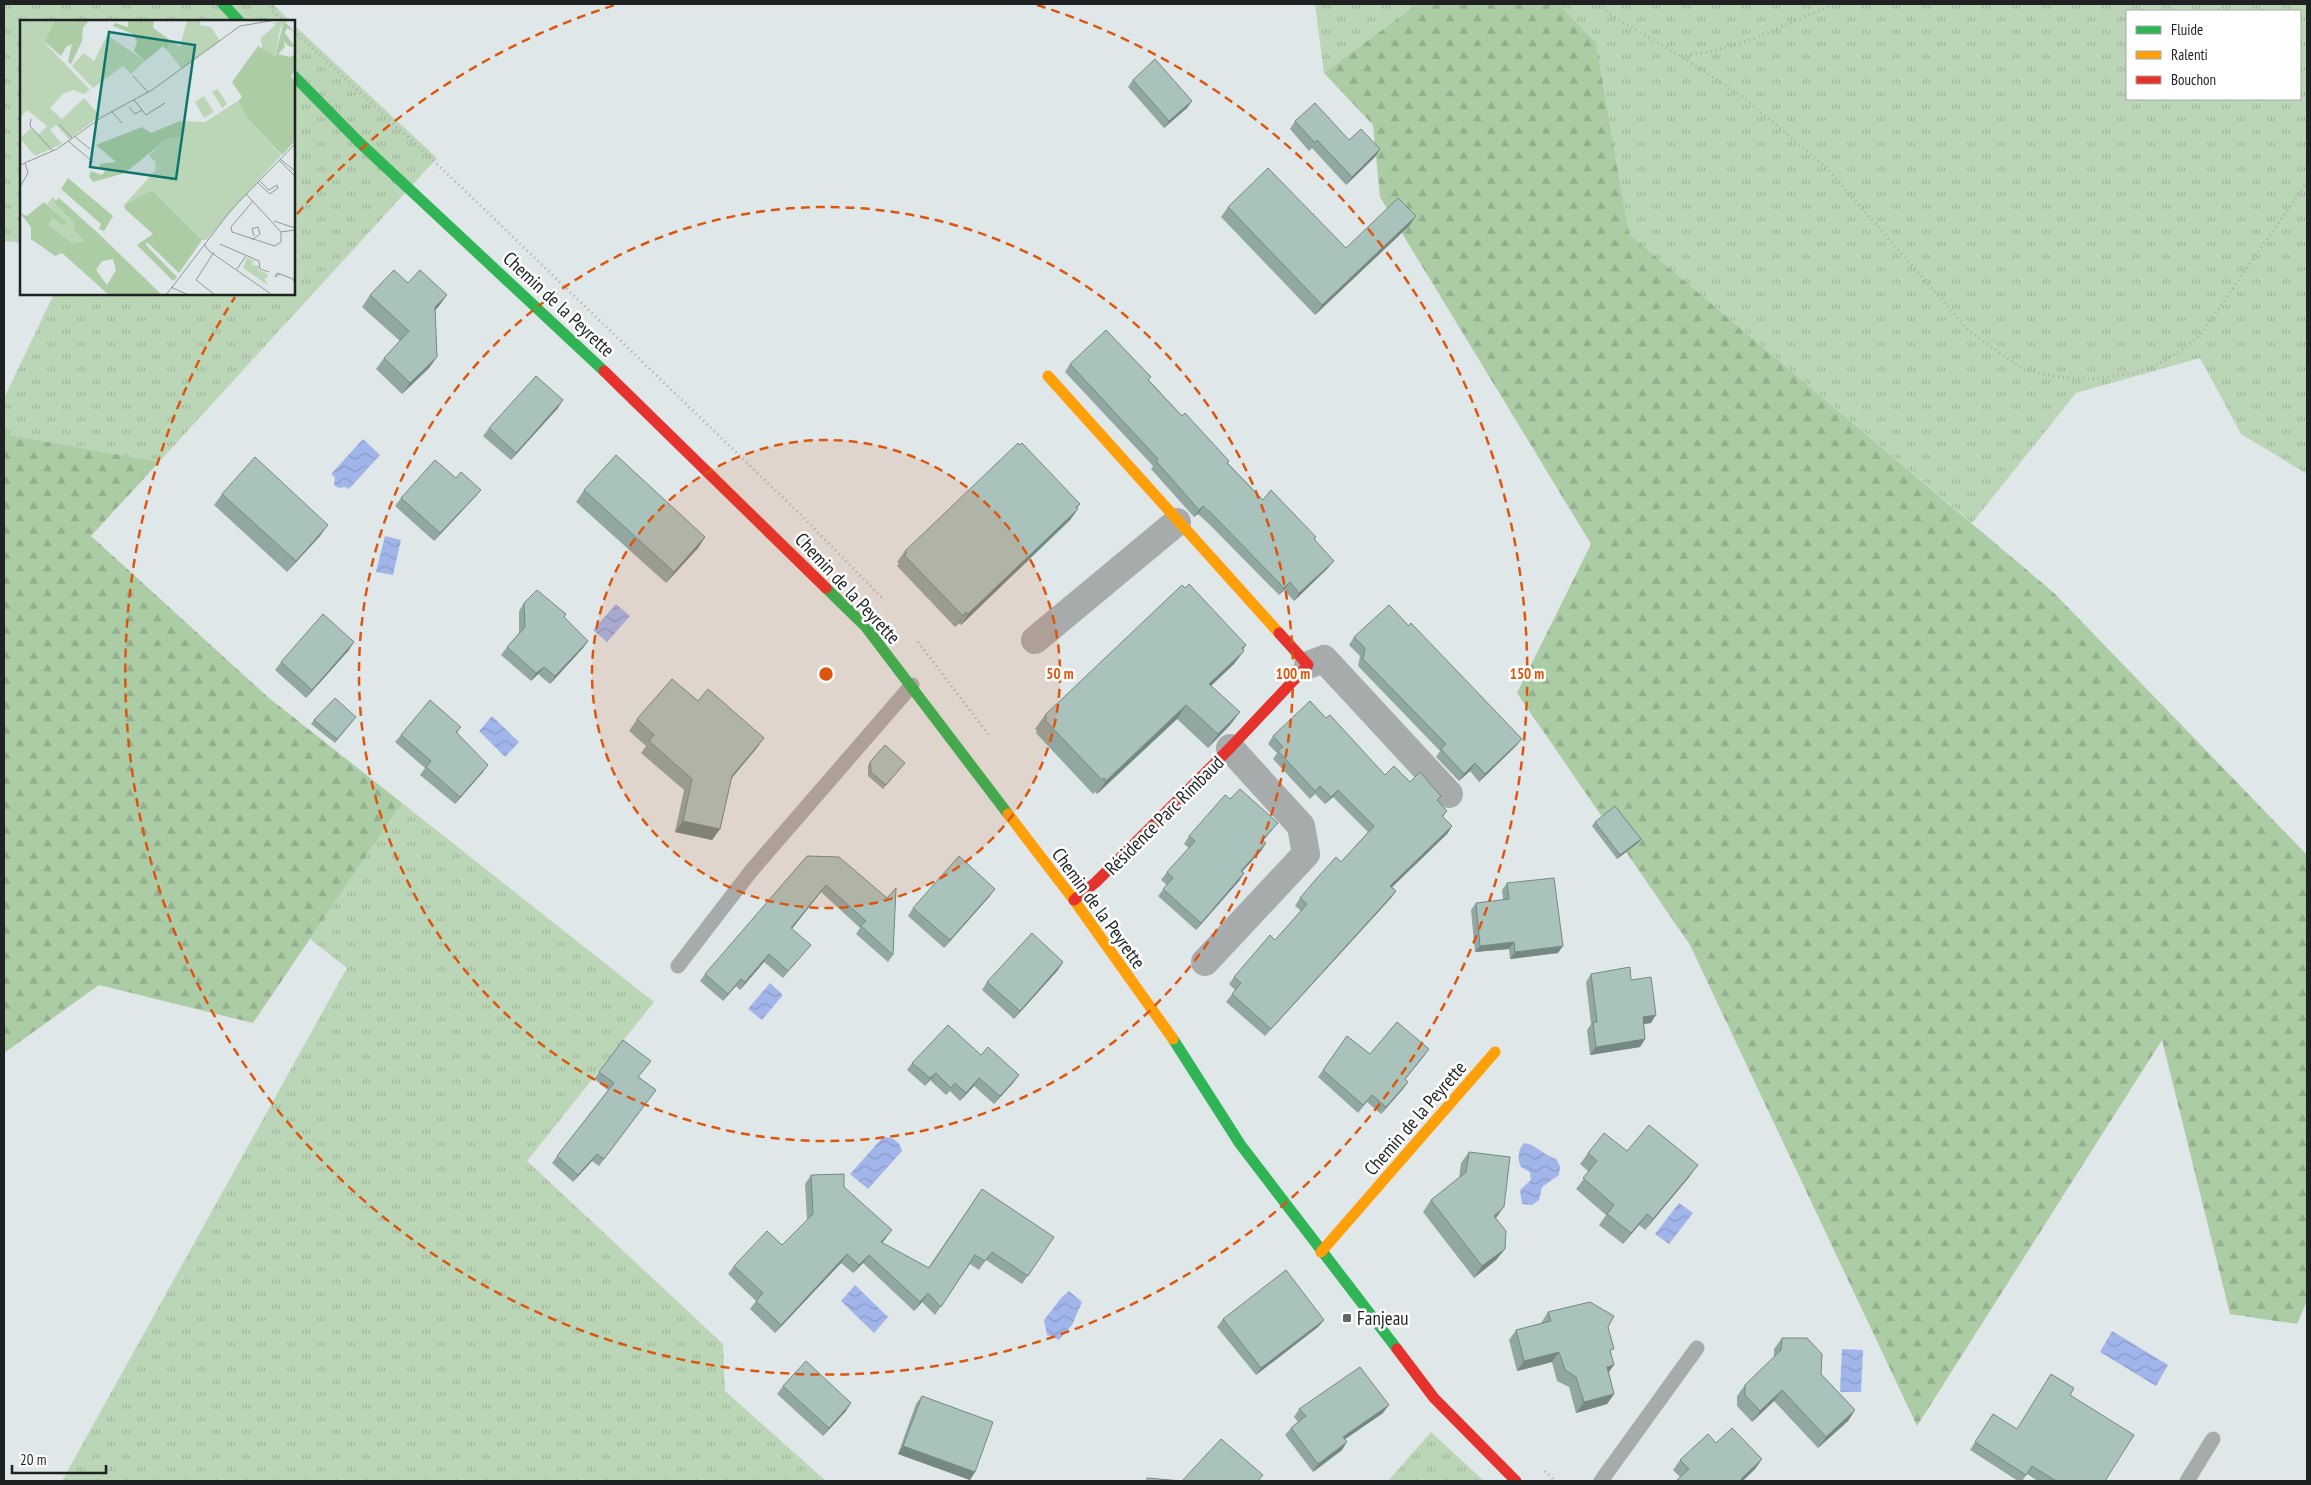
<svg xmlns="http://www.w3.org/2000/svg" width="2311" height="1485" font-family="'PT Sans Narrow',sans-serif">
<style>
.grass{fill:url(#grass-tufts);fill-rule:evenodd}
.forest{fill:url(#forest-firs)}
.water{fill:url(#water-waves)}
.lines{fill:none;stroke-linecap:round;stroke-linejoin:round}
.path{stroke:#aaadae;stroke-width:3;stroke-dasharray:1 4;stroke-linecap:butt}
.lane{stroke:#a8abac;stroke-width:15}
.street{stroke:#a8abac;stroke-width:28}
.fast{stroke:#30b455;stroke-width:11}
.slow{stroke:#ff9f0a;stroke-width:11}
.jam{stroke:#e5322d;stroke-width:11}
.wall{fill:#91a7a2}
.shaded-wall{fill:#768884}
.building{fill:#a9c2bc;stroke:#768884}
.ring{fill:none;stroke:#de560d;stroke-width:2.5;stroke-dasharray:9 6}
.poi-dot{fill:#626768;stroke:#fff;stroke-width:2}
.labels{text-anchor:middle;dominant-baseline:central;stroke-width:5;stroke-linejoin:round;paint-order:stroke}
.street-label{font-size:19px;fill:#1e2223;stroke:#fff}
.poi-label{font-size:19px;fill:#1e2223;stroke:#fff;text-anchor:start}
.inset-road{fill:none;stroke:#929899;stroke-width:1}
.view{fill:#0f766e;fill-opacity:0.15;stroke:#0f766e;stroke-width:2.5}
.inset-edge{fill:none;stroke:#1e2223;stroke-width:2.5}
.centre{fill:#de560d;stroke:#fff;stroke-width:2.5}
.ring-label{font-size:15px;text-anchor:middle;font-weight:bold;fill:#de560d;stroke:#fff;stroke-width:5;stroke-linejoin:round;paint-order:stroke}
</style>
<defs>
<pattern id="grass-tufts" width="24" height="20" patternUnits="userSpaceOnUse" patternTransform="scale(1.25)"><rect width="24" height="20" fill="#bbd5b7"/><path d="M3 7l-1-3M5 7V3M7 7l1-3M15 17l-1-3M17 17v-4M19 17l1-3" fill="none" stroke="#a0b79d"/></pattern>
<pattern id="forest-firs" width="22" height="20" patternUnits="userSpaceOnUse" patternTransform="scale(1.25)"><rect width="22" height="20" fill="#abcca5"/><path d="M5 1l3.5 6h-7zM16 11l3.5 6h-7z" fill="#93af8e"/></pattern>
<pattern id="water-waves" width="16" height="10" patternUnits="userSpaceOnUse" patternTransform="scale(1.25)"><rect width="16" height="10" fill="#a1b5ea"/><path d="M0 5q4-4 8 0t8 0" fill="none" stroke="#8a9bc8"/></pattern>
</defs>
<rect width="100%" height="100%" fill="#e0e7e8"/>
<!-- grass -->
<path class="grass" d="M4 4H273L290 21H21V243L4 241Z
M1315 4H1417L1324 73Z
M1559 4H2307V474L2241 434 2200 358 2076 393 1972 523 1629 234 1596 43ZM2127 11H2300V99H2127Z
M294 25 437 158 159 462 4 434V398L54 294H294Z
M402 803 654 1002 527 1161 723 1344 725 1391 826 1481H62L347 968 310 939Z
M1431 1432 1484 1481H1388Z"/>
<!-- forest -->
<path class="forest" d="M1417 4H1559L1596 43 1629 234 2054 593 2307 855V1301L2297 1324 2230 1314 2162 1040 1917 1426 1690 945 1517 693 1591 544 1380 197 1373 125 1324 73Z
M4 434 159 462 91 536 269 698 402 803 253 1023 99 985 4 1053Z"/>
<!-- water -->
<path class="water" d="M363 439 380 455 349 489 345 487 339 488 334 485 335 477 331 474Z
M385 536 401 540 393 575 376 572Z
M616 604 630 616 607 642 593 630Z
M492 716 519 742 505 757 479 731Z
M770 983 783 995 762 1020 748 1009Z
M883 1137C892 1137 900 1141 902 1151L868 1189 850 1174Z
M1524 1143C1537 1145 1543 1155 1556 1159L1560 1166 1559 1175 1542 1187 1539 1200 1532 1205 1522 1204 1520 1190 1531 1180 1530 1172 1521 1167C1517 1159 1518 1149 1524 1143Z
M1679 1203 1693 1213 1669 1244 1655 1234Z
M855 1285 888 1317 874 1333 841 1301Z
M1069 1291 1082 1302 1072 1325 1059 1340 1047 1335 1044 1320 1061 1298Z
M2112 1331 2168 1365 2156 1386 2100 1352Z
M1842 1349 1863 1350 1861 1392H1840Z"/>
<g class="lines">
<!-- path -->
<path class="path" d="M266 4 283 21
M1599 4 1611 15 1680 56 1743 97 1828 169 1968 330 2022 369 2057 377 2093 379 2133 373 2155 366 2182 350 2202 333 2307 182
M294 31 456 182 798 512 882 598
M1681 56 1714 51 1750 40 1834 4
M918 642 988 734
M1545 1471 1555 1481"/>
<!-- lane -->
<path class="lane" d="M678 966 751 871 912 685
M1601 1481 1697 1348
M2187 1481 2213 1439"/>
<!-- street -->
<path class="street" d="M1035 640 1177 522
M1308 665 1324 659 1449 794
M1205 962 1306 854 1301 826 1230 748"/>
<!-- fast -->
<path class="fast" d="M223 4 239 21
M294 76 360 143 604 371
M826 588 865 626 1008 814
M1173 1039 1240 1144 1397 1349"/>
<!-- slow -->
<path class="slow" d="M1048 376 1279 633
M1008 814 1074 900 1173 1039
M1321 1252 1495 1052"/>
<!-- jam -->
<path class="jam" d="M604 371 826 588
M1074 900 1096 882 1230 748 1308 665 1279 633
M1397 1349 1434 1398 1516 1481"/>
</g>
<!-- wall -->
<path class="wall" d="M1133 80 1192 101 1187 108 1164 128 1128 87Z
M1295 121 1349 140 1380 149 1375 157 1346 185 1312 148 1309 151 1290 129Z
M1228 207 1346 248 1416 216 1409 226 1315 315 1221 217Z
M408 283 439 306 435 310 437 357 429 368 402 394 376 369 384 358 400 341 362 307 370 295Z
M1070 364 1149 380 1182 416 1229 461 1228 463 1263 500 1316 537 1314 540 1328 568 1294 601 1284 590 1279 595 1209 524 1198 514 1194 517 1151 469 1153 466 1065 372Z
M558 408 511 460 483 436 489 428Z
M456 478 481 490 475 497 434 541 395 506 401 498Z
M584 490 705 537 698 548 666 583 576 502Z
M222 494 320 536 287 572 214 505Z
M1080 504 1077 508 1078 509 1070 520 961 625 959 623 955 627 897 566 899 563 897 562 905 551Z
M1185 588 1246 645 1234 664 1211 686 1240 712 1230 725 1208 748 1177 719 1097 794 1095 792 1093 794 1036 733 1037 731 1035 729 1045 715Z
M524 603 564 617 588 641 583 648 550 684 538 674 531 681 501 655 507 647 519 633V611Z
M1354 637 1522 739 1516 746 1479 782 1470 771 1459 781 1436 757 1440 751 1358 666 1360 656 1349 645Z
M349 650 306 698 275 670 281 662Z
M698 701 764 738 756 749 731 779 720 829 712 840 675 832 684 790 641 753 646 746 629 731 637 719Z
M1326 718 1385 775 1410 782 1441 796 1438 801 1447 811 1443 817 1452 826 1447 834 1392 887 1396 891 1391 898 1265 1036 1226 1002 1235 990 1229 984 1234 977 1275 940 1301 911 1295 906 1300 898 1341 862 1368 832 1333 797 1325 804 1315 794 1310 799 1273 759 1277 753 1268 744 1273 736Z
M314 720 353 721 335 743 311 724Z
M461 727 457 733 483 772 455 804 420 775 425 768 395 742 401 735Z
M870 762 905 763 883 789 868 776V766Z
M1230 799 1272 830 1263 841 1266 843 1261 851 1242 872 1244 873 1239 881 1196 930 1158 896 1167 885 1161 880 1167 872 1189 848 1184 844 1189 836Z
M1595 822 1641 839 1638 843 1617 859 1592 826Z
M839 857 893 955 888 962 856 934 860 928 821 892 792 929 805 952 783 978 764 962 740 990 736 986 723 1001 700 981 705 974Z
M1507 883 1558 953 1510 959 1509 949 1475 952 1471 910 1476 903 1503 900 1502 890Z
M990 896 944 948 908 916 913 908Z
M1063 962 1058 970 1014 1019 982 990 987 982Z
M1591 974 1631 980 1651 1023 1644 1024 1645 1039 1640 1047 1590 1055 1587 1030 1591 1024 1586 982Z
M1347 1036 1370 1054 1424 1056 1405 1079 1408 1082 1403 1089 1381 1114 1367 1102 1358 1113 1318 1077Z
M981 1055 1019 1075 1013 1083 994 1104 974 1086 960 1101 950 1091 946 1095 930 1080 925 1086 907 1070 912 1063Z
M599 1072 639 1077 656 1090 599 1166 592 1161 573 1182 552 1163 608 1090 594 1079Z
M1627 1151 1690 1176 1645 1230 1639 1225 1623 1244 1599 1225 1606 1215 1576 1189 1589 1172 1580 1164 1588 1153Z
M1469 1152 1496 1219 1505 1249 1496 1260 1474 1278 1423 1212 1431 1200 1459 1178 1461 1163Z
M811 1175 844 1187 886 1238 882 1243 928 1268 982 1189 1054 1237 1022 1284 986 1260 979 1270 970 1264 935 1315 922 1302 914 1311 863 1263 853 1273 841 1263 775 1333 750 1309 756 1301 728 1274 734 1266 782 1245 807 1220 805 1184Z
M1548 1312 1608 1327 1611 1353 1609 1372 1614 1394 1607 1404 1576 1413 1569 1387 1557 1381 1552 1362 1517 1371 1509 1340 1516 1330 1541 1323Z
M1223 1319 1324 1320 1318 1327 1256 1375 1217 1327Z
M1782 1338 1821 1374 1855 1410 1848 1421 1818 1448 1774 1401 1752 1422 1737 1406V1396L1745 1385 1774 1357V1349Z
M2051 1374 2070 1395 2105 1481H2038L2027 1474 2022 1481H2018L1970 1450 1993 1414 2017 1429Z
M783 1386 846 1411 823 1436 777 1394Z
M922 1396 975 1472 970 1480 898 1454 916 1404Z
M1299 1409 1383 1413 1345 1439 1342 1450 1313 1472 1285 1435 1291 1428 1298 1422 1294 1417Z
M1716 1443 1762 1459 1755 1469 1743 1481 1680 1477 1673 1470 1680 1460Z"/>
<!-- shaded-wall -->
<path class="shaded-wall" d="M1192 101 1187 108 1164 128 1169 121Z
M1380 149 1375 157 1346 185 1352 177Z
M1416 216 1409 226 1315 315 1322 305Z
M447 295 439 306 427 319 435 307Z
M437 357 429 368 402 394 410 383Z
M563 400 558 408 511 460 516 453Z
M481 490 475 497 434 541 440 533Z
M1080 504 1072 514 1078 509 1070 520 961 625 968 614Z
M1203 506 1198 514 1194 517 1199 510Z
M328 525 320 536 287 572 296 561Z
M705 537 698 548 666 583 674 572Z
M1334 561 1328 568 1294 601 1299 593Z
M1290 582 1284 590 1279 595 1284 588Z
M966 612 959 623 955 627 963 616Z
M588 641 583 648 550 684 555 676Z
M354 642 349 650 306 698 312 690Z
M1246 645 1238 656 1244 651 1234 664 1199 697 1209 684Z
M544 667 538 674 531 681 536 673Z
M1186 705 1177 719 1097 794 1106 781Z
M1240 712 1230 725 1208 748 1218 734Z
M764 738 756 749 724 787 732 776Z
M1522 739 1516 746 1479 782 1485 774Z
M1475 763 1470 771 1459 781 1464 774Z
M488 765 483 772 455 804 460 797Z
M1338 790 1333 797 1325 804 1331 797Z
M683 821 720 829 712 840 675 832Z
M1278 823 1272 830 1257 847 1262 840Z
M1452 826 1447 834 1385 894 1390 886Z
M1641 839 1638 843 1617 859 1620 855Z
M1266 843 1261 851 1236 878 1241 871Z
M1244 873 1239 881 1196 930 1201 923Z
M826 885 821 892 786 936 791 928Z
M995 889 990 896 944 948 950 940Z
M1396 891 1391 898 1265 1036 1271 1029Z
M1514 942 1509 949 1475 952 1480 946Z
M1563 946 1558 953 1510 959 1515 952Z
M769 954 764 962 740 990 745 982Z
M1063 962 1058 970 1014 1019 1020 1011Z
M741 979 736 986 723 1001 728 994Z
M1656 1015 1651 1023 1637 1025 1643 1017Z
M1645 1039 1640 1047 1590 1055 1596 1047Z
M1429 1049 1424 1056 1400 1086 1405 1079Z
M936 1073 930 1080 925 1086 930 1078Z
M1019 1075 1013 1083 994 1104 1000 1096Z
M979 1078 974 1086 960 1101 966 1093Z
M1408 1082 1403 1089 1381 1114 1386 1107Z
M597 1154 592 1161 573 1182 578 1175Z
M1698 1165 1690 1176 1645 1230 1653 1219Z
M1504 1207 1496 1218 1486 1228 1494 1216Z
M1647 1214 1639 1225 1623 1244 1631 1233Z
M892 1230 886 1238 875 1251 881 1242Z
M1505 1249 1496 1260 1474 1278 1482 1266Z
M847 1254 841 1263 775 1333 781 1325Z
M869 1255 863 1263 853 1273 859 1265Z
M928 1293 922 1302 914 1311 920 1302Z
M1324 1320 1318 1327 1256 1375 1261 1368Z
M1559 1352 1552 1362 1517 1371 1524 1361Z
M1614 1365 1607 1375V1367Z
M1782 1390 1774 1401 1752 1422 1760 1411Z
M1614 1394 1607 1404 1576 1413 1584 1402Z
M851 1403 846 1411 823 1436 829 1428Z
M1389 1405 1383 1413 1338 1444 1343 1437Z
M1855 1410 1848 1421 1818 1448 1826 1437Z
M1347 1442 1342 1450 1313 1472 1318 1464Z
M903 1446 975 1472 970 1480 898 1454Z
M1762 1459 1755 1469 1742 1481 1741 1479Z"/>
<!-- building -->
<path class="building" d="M1155 59 1192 101 1169 121 1133 80Z
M1315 103 1349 140 1361 129 1380 149 1352 177 1317 140 1315 143 1295 121Z
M1268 168 1346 248 1398 198 1416 216 1322 305 1228 207Z
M394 270 408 283 420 270 447 295 435 307 437 357 410 383 384 358 409 331 370 295Z
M1106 330 1151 377 1148 380 1182 416 1185 413 1229 461 1227 463 1263 500 1271 490 1316 537 1314 539 1334 561 1299 593 1290 582 1284 588 1214 516 1203 506 1199 510 1156 461 1158 459 1070 364Z
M536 376 563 400 516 453 489 428Z
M1018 443 1019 445 1022 443 1080 504 1076 507 1078 509 968 614 966 612 963 616 904 555 907 553 905 551Z
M616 455 705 537 674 572 584 490Z
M255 457 328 525 296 561 222 494Z
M435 460 456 478 461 472 481 490 440 533 401 498Z
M1189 584 1246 645 1242 648 1244 651 1209 684 1240 712 1218 734 1186 705 1106 781 1104 778 1102 780 1045 720 1047 718 1045 715 1182 585 1185 588Z
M537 590 566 614 564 617 588 641 555 676 544 667 536 673 507 647 525 627 524 603Z
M1389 605 1409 626 1411 623 1522 739 1485 774 1475 763 1464 774 1441 749 1446 744 1363 659 1365 648 1354 637Z
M323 614 354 642 312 690 281 662Z
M672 679 698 701 708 689 764 738 732 776 720 829 683 821 692 779 649 741 654 735 637 719Z
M335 698 356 717 337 739 314 720Z
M430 700 461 727 456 732 488 765 460 797 426 767 431 761 401 735Z
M1310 701 1326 718 1330 715 1385 775 1394 766 1410 782 1420 772 1441 796 1437 800 1447 811 1442 816 1452 826 1390 886 1396 891 1271 1029 1232 994 1241 983 1234 977 1270 935 1275 940 1307 904 1300 898 1317 878 1336 857 1341 862 1374 826 1338 790 1331 797 1320 786 1315 791 1278 751 1283 747 1273 736Z
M885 745 905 763 886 785 871 772 870 762Z
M1240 789 1278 823 1262 840 1266 843 1241 871 1244 873 1201 923 1163 889 1173 878 1167 872 1195 841 1189 836 1225 795 1230 799Z
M1615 806 1641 839 1620 855 1595 822Z
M807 856 839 857 887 898 896 888 893 955 861 926 866 921 826 885 791 928 811 945 788 971 769 954 745 982 741 979 728 994 705 974Z
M959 856 995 889 950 940 913 908Z
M1554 878 1563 946 1515 952 1514 942 1480 946 1476 903 1509 899 1507 883Z
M1032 933 1063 962 1020 1011 987 982Z
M1630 967 1631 980 1651 977 1656 1015 1643 1017 1645 1039 1596 1047 1593 1022H1597L1591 974Z
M1397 1022 1429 1049 1405 1079 1408 1082 1386 1107 1372 1095 1363 1105 1323 1070 1347 1036 1370 1054Z
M948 1025 981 1055 988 1047 1019 1075 1000 1096 979 1078 966 1093 955 1083 951 1088 936 1073 930 1078 912 1063Z
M623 1040 651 1061 638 1077 656 1090 604 1159 597 1154 578 1175 557 1156 614 1083 599 1072Z
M1649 1125 1698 1165 1653 1219 1647 1214 1631 1233 1607 1214 1614 1205 1583 1178 1597 1161 1588 1153 1604 1133 1627 1151Z
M1469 1152 1510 1157 1504 1207 1494 1216 1506 1231 1505 1249 1482 1266 1431 1200 1466 1172Z
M844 1174V1187L892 1230 881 1242 929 1268 982 1189 1054 1237 1028 1276 992 1252 985 1261 975 1255 941 1307 928 1293 920 1302 869 1255 859 1265 847 1254 781 1325 756 1301 763 1293 734 1266 767 1231 782 1245 813 1214 811 1175Z
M1286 1270 1324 1320 1261 1368 1223 1319Z
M1590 1302 1614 1316 1608 1327 1614 1349 1610 1350 1614 1365 1607 1367 1614 1394 1584 1402 1576 1377 1565 1370 1559 1352 1524 1361 1516 1330 1551 1321 1548 1312Z
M1782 1338H1807L1822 1354 1821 1374 1855 1410 1826 1437 1782 1390 1760 1411 1745 1395V1385L1781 1350Z
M806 1361 851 1403 829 1428 783 1386Z
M1360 1367 1389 1405 1343 1437 1347 1442 1318 1464 1291 1428 1306 1416 1299 1409Z
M2051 1374 2074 1388 2070 1395 2134 1435 2105 1481H2056L2032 1466 2026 1475 1975 1442 1993 1414 2017 1429Z
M922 1396 993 1422 975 1472 903 1446Z
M1732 1428 1762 1459 1741 1479 1743 1481H1676L1689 1469 1680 1460 1708 1434 1716 1443Z
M1221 1439 1263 1475 1258 1481H1147V1478L1182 1481Z"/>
<!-- distance rings -->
<circle cx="826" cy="674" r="234" fill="#de560d" fill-opacity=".12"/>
<g class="ring">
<circle cx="826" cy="674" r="234"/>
<circle cx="826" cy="674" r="467"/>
<path d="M297 214A701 701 0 0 1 615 5M1037 5A701 701 0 1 1 235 297"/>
</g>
<!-- markers -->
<rect class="poi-dot" x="1342" y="1313" width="10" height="10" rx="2.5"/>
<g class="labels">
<!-- street labels -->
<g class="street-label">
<text transform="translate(559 304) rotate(43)">Chemin de la Peyrette</text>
<text transform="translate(848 588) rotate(47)">Chemin de la Peyrette</text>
<text transform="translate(1164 815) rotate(-45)">Résidence Parc Rimbaud</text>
<text transform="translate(1099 908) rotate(54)">Chemin de la Peyrette</text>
<text transform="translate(1415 1118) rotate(-49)">Chemin de la Peyrette</text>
</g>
<!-- poi labels -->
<g class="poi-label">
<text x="1357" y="1318">Fanjeau</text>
</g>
</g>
<!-- overview -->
<g transform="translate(20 20)">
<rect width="275" height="275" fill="#e0e7e8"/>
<path d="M0 0H35L25 23 70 70 64 74 53 70 44 73 30 88 42 99 64 78 80 96 49 119 36 105 30 110 42 124 15 136 0 118 11 108 18 115 27 106 7 90 0 98ZM167 0H180V5L191 7 200 21 162 49 147 30 150 20 160 27ZM264 1 260 10 255 37 242 29 241 18 255 5 253 3ZM87 15 125 41 111 54 103 46 73 68 52 46 64 33 74 41ZM198 69 207 84 202 88 192 72ZM184 76 194 92 184 98 175 82ZM218 81 227 98 261 135 186 220H182L132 170 104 185 136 150 135 142 129 135 148 118 160 117 166 113 160 101 185 102ZM33 177 54 202V210L66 221 52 225 28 204 32 198 44 206 47 202 27 184ZM227 238 238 242 233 241 232 245 240 246 238 250 246 253 248 257 244 259 249 266 223 248Z" fill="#bbd5b7"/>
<path d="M35 0H70L63 7 62 21 51 44 48 42 52 24 46 27 41 36 25 22ZM108 0H134L133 8 150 20 147 30 143 26 125 41 114 31 117 22 113 14 93 6 95 3 108 7ZM264 1 275 12 267 8 265 13 275 27 268 26 264 21 265 27 258 34 270 37 275 34V52L271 55 275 63V121L262 135 227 98 218 81 222 77 212 62 238 26 255 37ZM160 101 166 112 160 117 148 118 105 153 73 162 69 156 71 151 82 155 85 151 79 148 80 144 96 142 76 125 122 107 131 113ZM48 158 93 196 84 211 79 209 81 204 41 169ZM132 170 182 220 159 253 128 223 125 224 157 257 153 261 117 225 133 214 105 189 104 185ZM39 178 79 214 142 275H89L42 233 35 236 11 219V207L0 193 7 196 24 182 47 202 44 206 32 198 29 205 52 224 65 221 54 210V202L34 182ZM93 239 96 250 87 265 76 250 82 241Z" fill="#abcca5" fill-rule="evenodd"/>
<path class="inset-road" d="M113 56 128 72M114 80 126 95 145 83M109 87 115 94 122 90M91 91 102 103M11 99 10 106 33 131M39 104 52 118M54 116 70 129M48 121 73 142M260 139 275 151M259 140 275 156M0 145 37 129 82 97 132 70 220 6 256 0M237 162 250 174 258 168 257 165 249 170 239 160M0 167 8 153 5 143M226 174 261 212 275 210M233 181 211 207 212 212 255 226 261 222V212M254 201 275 208M232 220 240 214 238 207 232 209 234 216M184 224 189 231 251 274M200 224 239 241 240 249 249 252M194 232 176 260 195 275M217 249 226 236M260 254 255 257 257 253 260 254 273 259 275 264M151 267 168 275M146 275 211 190 275 124"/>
<path class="view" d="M89 12 175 25 156 159 70 147Z"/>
<rect width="275" height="275" class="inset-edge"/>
</g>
<circle cx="826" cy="674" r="8" class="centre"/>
<g class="ring-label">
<text x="1060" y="679">50 m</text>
<text x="1293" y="679">100 m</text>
<text x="1527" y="679">150 m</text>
</g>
<!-- border -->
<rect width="2311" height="1485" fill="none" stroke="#1e2223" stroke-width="10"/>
<!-- legend -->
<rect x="2126" y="10" width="175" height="90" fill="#ffffff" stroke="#a5a7a7"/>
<rect x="2136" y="26" width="25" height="8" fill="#30b455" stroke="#a5a7a7"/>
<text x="2171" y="35" font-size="15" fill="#1e2223">Fluide</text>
<rect x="2136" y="51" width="25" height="8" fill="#ff9f0a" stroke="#a5a7a7"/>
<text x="2171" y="60" font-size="15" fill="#1e2223">Ralenti</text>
<rect x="2136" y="76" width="25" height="8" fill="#e5322d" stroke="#a5a7a7"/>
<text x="2171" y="85" font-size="15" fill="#1e2223">Bouchon</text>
<!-- scale -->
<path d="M12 1465v8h94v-8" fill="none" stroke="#1e2223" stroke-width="2.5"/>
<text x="20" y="1465" font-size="15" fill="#1e2223" stroke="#ffffff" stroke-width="4" paint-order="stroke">20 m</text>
</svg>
